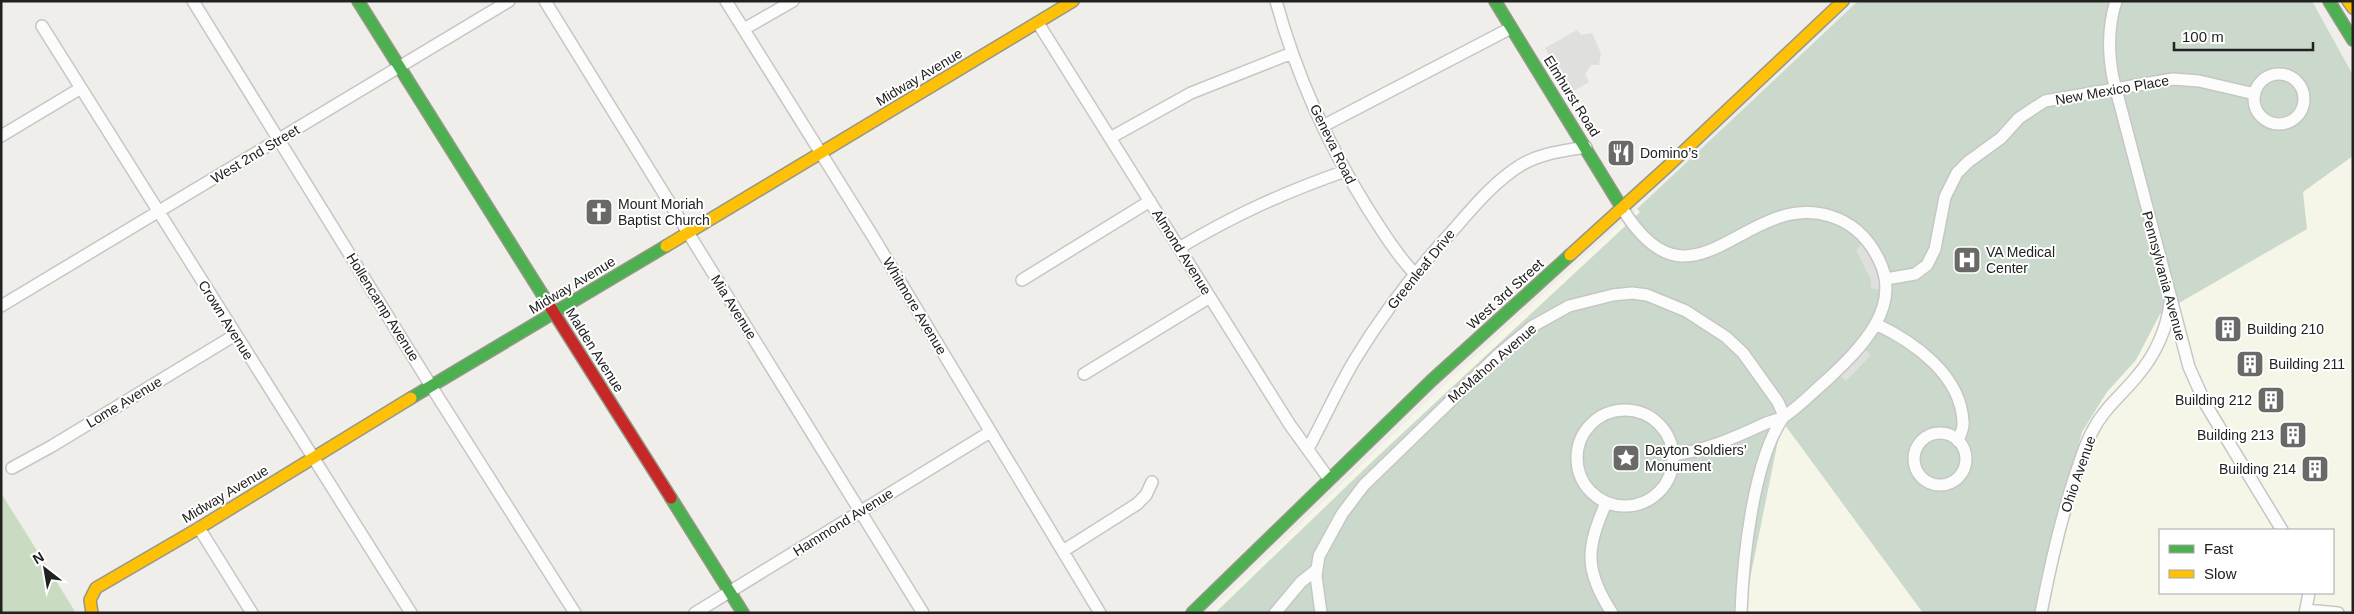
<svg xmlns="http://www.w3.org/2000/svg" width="2354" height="614" font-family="Arial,sans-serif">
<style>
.education{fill:#f6f6e8;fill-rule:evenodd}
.forest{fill:#c9dcc2}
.cemetery{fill:#cad9cc}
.parking{fill:#dfdfde}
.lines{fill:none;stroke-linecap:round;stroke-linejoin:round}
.street-casing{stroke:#c6c6c4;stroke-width:14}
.fast-casing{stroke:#959884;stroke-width:14}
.slow-casing{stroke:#959884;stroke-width:14}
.jam-casing{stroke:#959884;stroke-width:14}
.street{stroke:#fdfcfc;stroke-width:11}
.fast{stroke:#4caf50;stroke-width:11}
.slow{stroke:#ffc107;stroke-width:11}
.jam{stroke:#c62828;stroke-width:11}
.labels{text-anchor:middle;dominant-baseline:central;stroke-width:4;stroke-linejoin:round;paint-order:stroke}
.street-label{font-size:14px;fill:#212121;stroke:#fff}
.poi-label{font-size:14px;fill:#212121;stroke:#fff;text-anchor:start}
</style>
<rect width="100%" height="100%" fill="#efeeeb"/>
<!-- education -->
<path class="education" d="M1858 1H2312L2353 75V613H1208L1458 372 1637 209ZM2160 530H2333V593H2160Z"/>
<!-- forest -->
<path class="forest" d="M1 493 76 613H1Z"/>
<!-- cemetery -->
<path class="cemetery" d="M1858 1H2312L2353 75V156L2303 192 2307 229 2160 314 2136 360 2107 392 2082 432 2034 613H1923L1782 421 1743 613H1215L1379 455 1621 230 1640 212 1637 209Z"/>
<!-- parking -->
<path class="parking" d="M1577 30 1581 35 1592 33 1601 53 1599 65H1591L1585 74 1589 82 1572 92 1567 84 1562 85 1560 82 1565 77 1560 68 1556 69 1552 63H1548L1547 60 1550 57 1545 48Z
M1862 244 1879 271 1881 290 1871 288V280L1856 250Z
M1864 348 1871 355 1846 381 1839 375Z"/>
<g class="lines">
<defs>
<path id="street" d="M193 1 431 386 575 613
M545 1 923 613
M726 1 872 235 1100 613
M1276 1C1296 74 1328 145 1368 209 1382 231 1397 255 1415 274
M2116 1C2108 26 2108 52 2113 78L2189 367 2206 405 2282 530
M1038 23 1290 425 1329 479
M42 26 411 613
M744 29 793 1
M2254 99a25 25 0 1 1 50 0a25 25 0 1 1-50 0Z
M1323 126 1511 28
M1 136 81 88
M1110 138 1191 93 1292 53
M1622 208C1693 324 1744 190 1830 216 1853 223 1869 239 1879 260 1903 307 1860 349 1828 379 1814 391 1800 406 1785 416 1779 420 1770 421 1764 424 1734 438 1706 450 1674 455
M1179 248C1236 214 1283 193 1345 171
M1886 279 1915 274 1927 265 1935 249 1945 197 1957 173 1968 162 2001 138 2019 118 2045 101 2173 79 2199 81 2255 94
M1022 280 1150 201
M1 306 509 1
M1876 324C1914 342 1961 375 1963 422 1964 428 1960 435 1958 441
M1084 374 1210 297
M1577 458a48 48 0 1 1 96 0a48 48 0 1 1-96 0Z
M1914 459a26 26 0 1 1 52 0a26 26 0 1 1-52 0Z
M1308 449C1324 419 1337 390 1354 361 1383 313 1417 269 1455 228 1474 206 1495 181 1521 165 1541 153 1564 151 1586 147
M12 468 52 446 235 335
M1606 503C1586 549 1584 570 1612 613
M199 528 252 613
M1063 551 1137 504 1146 495 1152 482
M2306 610 2338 613
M695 613 990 432
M1275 613 1301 582 1316 570
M1321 613 1316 576 1319 556 1342 514 1364 485 1498 355 1533 326 1569 306 1613 295 1632 293 1647 295 1686 311 1726 337 1743 353 1778 402 1784 416
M1741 613C1743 559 1753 460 1784 416
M2041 613C2050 566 2061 518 2076 473 2081 459 2085 444 2093 430 2104 408 2123 394 2138 375 2155 355 2167 329 2170 303
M2305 613 2309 593"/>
<path id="fast" d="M358 1 549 305
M1495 1 1622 208
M2329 1 2353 40
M411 398 666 246
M671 498 743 613
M1192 613 1431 381 1570 255"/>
<path id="slow" d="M2348 1 2353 8
M666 246 1073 1
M1570 255 1667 167 1843 1
M92 613 90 600 96 588 199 528 411 398"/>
<path id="jam" d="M549 305 671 498"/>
</defs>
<!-- street casing -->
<use href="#street" class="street-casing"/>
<!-- fast casing -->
<use href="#fast" class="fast-casing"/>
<!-- slow casing -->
<use href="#slow" class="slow-casing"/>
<!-- jam casing -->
<use href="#jam" class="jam-casing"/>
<!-- street -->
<use href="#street" class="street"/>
<!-- fast -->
<use href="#fast" class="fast"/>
<!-- slow -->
<use href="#slow" class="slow"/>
<!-- jam -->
<use href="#jam" class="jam"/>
</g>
<!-- icons -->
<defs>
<symbol id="restaurant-square" viewBox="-11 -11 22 22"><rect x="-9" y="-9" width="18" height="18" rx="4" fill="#696968" stroke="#fff"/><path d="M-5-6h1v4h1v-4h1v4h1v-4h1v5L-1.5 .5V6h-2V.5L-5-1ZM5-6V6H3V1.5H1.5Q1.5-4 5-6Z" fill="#fff"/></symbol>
<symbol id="church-square" viewBox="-11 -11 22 22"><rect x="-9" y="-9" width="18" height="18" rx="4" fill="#696968" stroke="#fff"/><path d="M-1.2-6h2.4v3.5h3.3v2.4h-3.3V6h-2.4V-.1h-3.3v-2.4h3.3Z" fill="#fff"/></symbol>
<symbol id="hospital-square" viewBox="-11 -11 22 22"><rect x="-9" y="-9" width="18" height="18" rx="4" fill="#696968" stroke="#fff"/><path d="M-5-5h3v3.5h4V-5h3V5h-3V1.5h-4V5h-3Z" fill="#fff"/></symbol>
<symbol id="building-square" viewBox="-11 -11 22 22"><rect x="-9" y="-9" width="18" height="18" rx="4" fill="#696968" stroke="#fff"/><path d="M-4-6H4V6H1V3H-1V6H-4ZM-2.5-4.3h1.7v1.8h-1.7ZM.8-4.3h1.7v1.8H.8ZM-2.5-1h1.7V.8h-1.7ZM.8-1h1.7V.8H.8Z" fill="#fff"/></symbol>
<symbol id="sight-square" viewBox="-11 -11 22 22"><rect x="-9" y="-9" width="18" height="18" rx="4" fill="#696968" stroke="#fff"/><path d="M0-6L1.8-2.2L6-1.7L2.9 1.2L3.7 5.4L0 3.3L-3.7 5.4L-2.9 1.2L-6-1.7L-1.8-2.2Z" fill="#fff"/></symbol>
</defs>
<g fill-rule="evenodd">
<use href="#restaurant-square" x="1605" y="137" width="32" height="32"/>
<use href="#church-square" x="583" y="196" width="32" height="32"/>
<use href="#hospital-square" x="1951" y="244" width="32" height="32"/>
<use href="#building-square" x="2212" y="313" width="32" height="32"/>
<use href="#building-square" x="2234" y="348" width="32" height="32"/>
<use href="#building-square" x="2255" y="384" width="32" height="32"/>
<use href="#building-square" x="2277" y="419" width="32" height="32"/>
<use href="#sight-square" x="1610" y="442" width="32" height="32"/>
<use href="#building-square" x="2299" y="453" width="32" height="32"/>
</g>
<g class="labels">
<!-- street labels -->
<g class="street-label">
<text transform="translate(919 77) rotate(-31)">Midway Avenue</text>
<text transform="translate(2112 90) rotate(-10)">New Mexico Place</text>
<text transform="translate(1572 96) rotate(58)">Elmhurst Road</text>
<text transform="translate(1333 144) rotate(64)">Geneva Road</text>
<text transform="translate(255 154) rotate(-31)">West 2nd Street</text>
<text transform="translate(1182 252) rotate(58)">Almond Avenue</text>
<text transform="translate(1421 269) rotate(-51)">Greenleaf Drive</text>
<text transform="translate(2164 276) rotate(75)">Pennsylvania Avenue</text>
<text transform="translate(572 285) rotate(-31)">Midway Avenue</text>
<text transform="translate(1505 294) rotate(-42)">West 3rd Street</text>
<text transform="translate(915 306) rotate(59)">Whitmore Avenue</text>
<text transform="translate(383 307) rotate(58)">Hollencamp Avenue</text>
<text transform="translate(734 307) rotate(58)">Mia Avenue</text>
<text transform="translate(226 320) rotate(58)">Crown Avenue</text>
<text transform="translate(595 350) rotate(58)">Malden Avenue</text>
<text transform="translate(1492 363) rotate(-41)">McMahon Avenue</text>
<text transform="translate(124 402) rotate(-31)">Lome Avenue</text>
<text transform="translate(2078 474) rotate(-71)">Ohio Avenue</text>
<text transform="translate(225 494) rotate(-31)">Midway Avenue</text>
<text transform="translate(843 522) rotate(-32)">Hammond Avenue</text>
</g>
<!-- poi labels -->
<g class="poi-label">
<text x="1640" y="153">Domino’s</text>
<text x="618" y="204">Mount Moriah<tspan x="618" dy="16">Baptist Church</tspan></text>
<text x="1986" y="252">VA Medical<tspan x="1986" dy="16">Center</tspan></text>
<text x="2247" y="329">Building 210</text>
<text x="2269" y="364">Building 211</text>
<text x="2252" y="400" text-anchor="end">Building 212</text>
<text x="2274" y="435" text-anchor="end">Building 213</text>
<text x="1645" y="450">Dayton Soldiers’<tspan x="1645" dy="16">Monument</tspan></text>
<text x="2296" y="469" text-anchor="end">Building 214</text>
</g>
</g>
<!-- border -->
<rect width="2354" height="614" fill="none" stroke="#212121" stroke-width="5"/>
<!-- legend -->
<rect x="2159" y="529" width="175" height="65" fill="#ffffff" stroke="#a6a6a6"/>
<rect x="2169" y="545" width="25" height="8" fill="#4caf50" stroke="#a6a6a6"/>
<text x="2204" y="554" font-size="15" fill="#212121">Fast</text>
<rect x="2169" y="570" width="25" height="8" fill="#ffc107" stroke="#a6a6a6"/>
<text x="2204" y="579" font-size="15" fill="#212121">Slow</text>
<!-- north arrow -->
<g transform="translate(45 569) rotate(329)" stroke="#ffffff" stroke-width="4" paint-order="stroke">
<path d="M0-4L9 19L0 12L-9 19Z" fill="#212121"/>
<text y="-8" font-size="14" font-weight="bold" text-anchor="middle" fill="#212121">N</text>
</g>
<!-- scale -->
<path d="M2174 42v8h139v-8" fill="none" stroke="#212121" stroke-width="2.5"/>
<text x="2182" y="42" font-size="15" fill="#212121" stroke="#ffffff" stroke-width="4" paint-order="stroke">100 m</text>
</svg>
